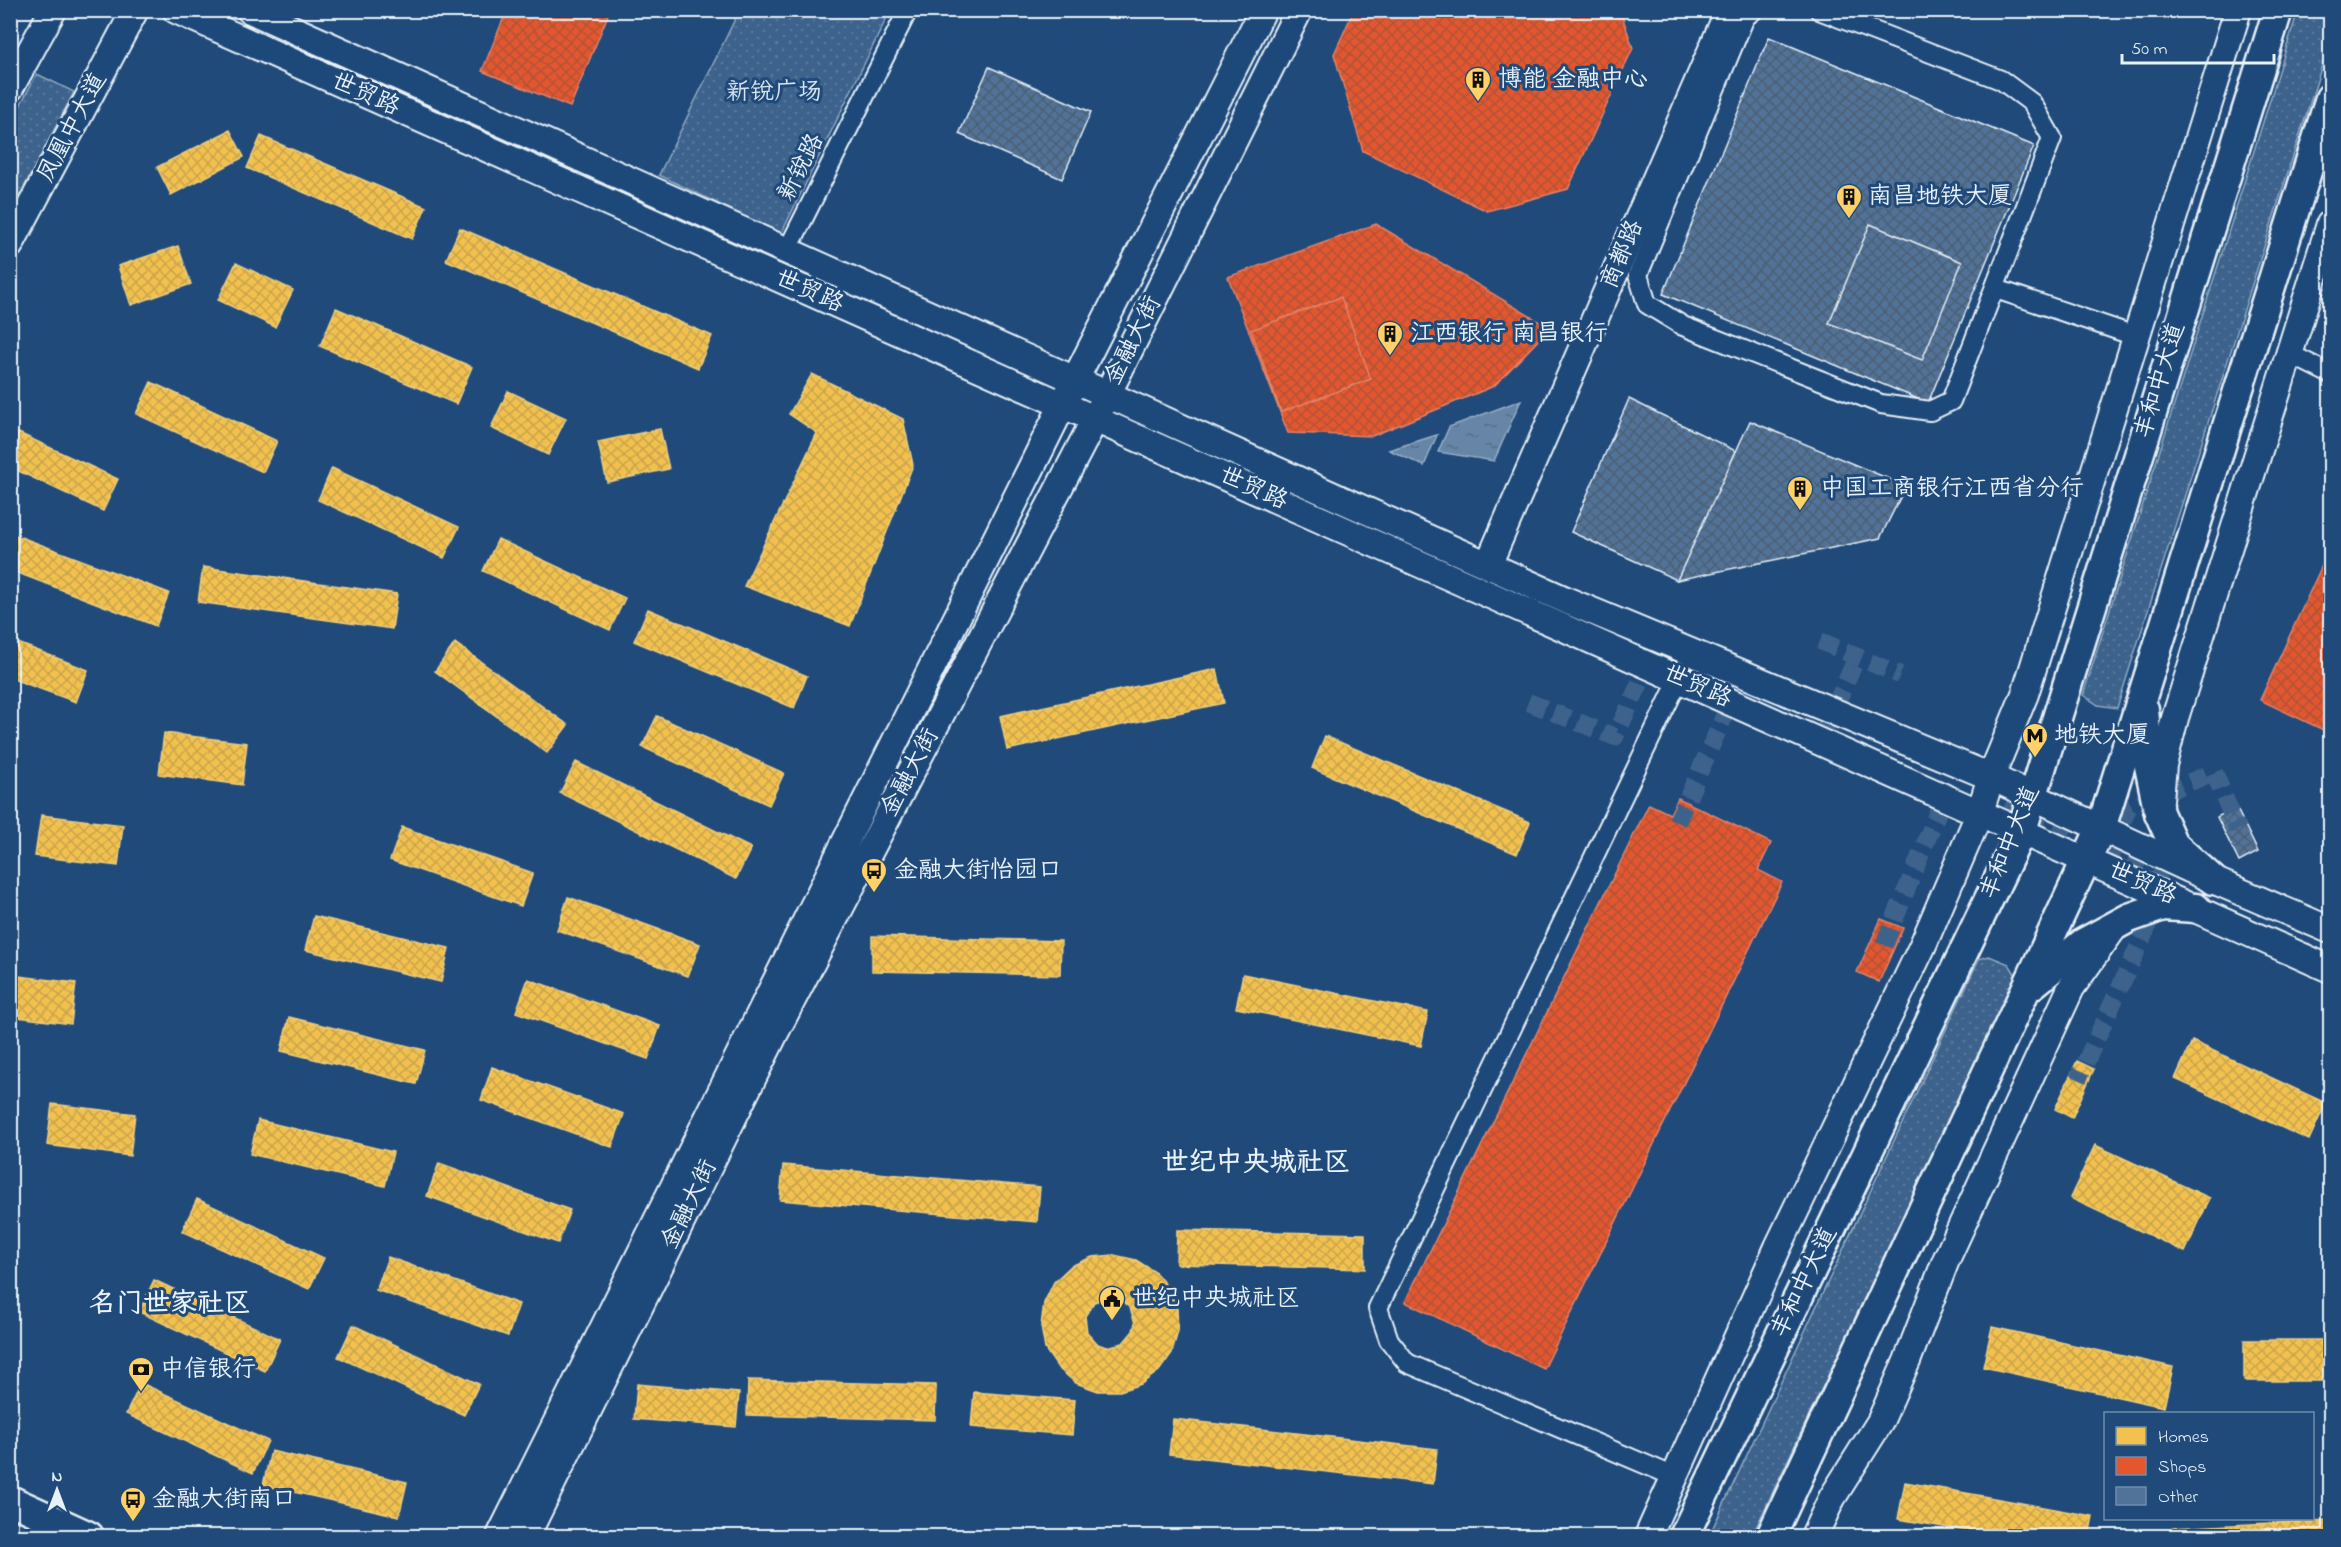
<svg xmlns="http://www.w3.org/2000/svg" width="2341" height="1547" font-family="'Indie Flower','LXGW WenKai TC',sans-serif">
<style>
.park{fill:url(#park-dots);stroke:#92aac2;stroke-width:1.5}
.water{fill:url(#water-ripples);stroke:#9ab0c7;stroke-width:1.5}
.homes{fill:url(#homes-cross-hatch);stroke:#efcf81;stroke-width:1.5;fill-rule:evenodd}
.shops{fill:url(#shops-cross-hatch);stroke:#e5856b;stroke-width:1.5}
.building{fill:url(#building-cross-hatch);stroke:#e8f1f8;stroke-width:1.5}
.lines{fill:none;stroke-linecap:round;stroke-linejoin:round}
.street-tunnel{stroke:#3d638d;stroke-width:18;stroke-dasharray:18 9;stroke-linecap:butt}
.street-casing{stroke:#e8f1f8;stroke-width:22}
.secondary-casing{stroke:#e8f1f8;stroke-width:30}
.primary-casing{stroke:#e8f1f8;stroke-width:33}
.street{stroke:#1f4a7a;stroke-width:18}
.secondary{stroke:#1f4a7a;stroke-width:26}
.primary{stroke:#1f4a7a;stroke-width:28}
.labels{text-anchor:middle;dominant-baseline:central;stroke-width:6;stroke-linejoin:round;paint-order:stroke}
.poi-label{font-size:24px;fill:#e8f1f8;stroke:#1f4a7a;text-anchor:start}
.park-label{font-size:24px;fill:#d7e3ed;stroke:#1f4a7a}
.street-label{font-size:24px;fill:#e8f1f8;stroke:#1f4a7a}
.quarter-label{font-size:27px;font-weight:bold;fill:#e8f1f8;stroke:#1f4a7a}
</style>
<defs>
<pattern id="park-dots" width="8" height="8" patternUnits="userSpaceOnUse" patternTransform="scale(1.5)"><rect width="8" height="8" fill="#3c628c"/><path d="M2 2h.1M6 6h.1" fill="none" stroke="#58799d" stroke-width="1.8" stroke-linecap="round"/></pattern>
<pattern id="water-ripples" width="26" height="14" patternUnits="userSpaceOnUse" patternTransform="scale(1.5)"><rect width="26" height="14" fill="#6685a7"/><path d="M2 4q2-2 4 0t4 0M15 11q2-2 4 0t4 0" fill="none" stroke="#596d82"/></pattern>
<pattern id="homes-cross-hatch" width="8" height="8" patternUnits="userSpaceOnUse" patternTransform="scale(1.5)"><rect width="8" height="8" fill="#f2c14e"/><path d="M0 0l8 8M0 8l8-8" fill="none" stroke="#c7a34d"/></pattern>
<pattern id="shops-cross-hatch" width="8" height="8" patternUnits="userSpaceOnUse" patternTransform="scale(1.5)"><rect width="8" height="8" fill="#e4572e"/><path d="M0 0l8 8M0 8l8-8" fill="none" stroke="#ad5238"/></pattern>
<pattern id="building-cross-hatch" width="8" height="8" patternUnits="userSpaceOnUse" patternTransform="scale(1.5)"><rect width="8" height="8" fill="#517399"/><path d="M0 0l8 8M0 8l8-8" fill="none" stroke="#4c5e72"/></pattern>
</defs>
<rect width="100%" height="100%" fill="#1f4a7a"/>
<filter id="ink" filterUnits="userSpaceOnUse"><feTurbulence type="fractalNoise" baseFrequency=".0167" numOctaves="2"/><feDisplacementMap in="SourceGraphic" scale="12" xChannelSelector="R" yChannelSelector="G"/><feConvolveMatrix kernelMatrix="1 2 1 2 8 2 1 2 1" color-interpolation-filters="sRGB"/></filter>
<g filter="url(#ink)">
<!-- park -->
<path class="park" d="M739 11H890L781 234 659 175Z
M2298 11H2330V40L2117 708 2098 705 2083 695Z
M37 74 74 92 11 212V122Z
M1989 956 2009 964 2017 977 1752 1536H1709L1979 959Z"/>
<!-- water -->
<path class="water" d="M1521 400 1494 461 1438 452 1449 427Z
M1437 435 1424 466 1389 450Z"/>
<!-- homes -->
<path class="homes" d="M230 130 244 157 171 195 157 167Z
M261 136 426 207 412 239 247 168Z
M460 228 712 336 698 368 446 260Z
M178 246 191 284 131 305 118 266Z
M236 263 293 290 275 327 218 300Z
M336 308 472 367 456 404 320 346Z
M812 374 903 419 913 465 850 626 744 586 817 433 789 414Z
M151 382 277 441 263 472 136 414Z
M508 391 566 418 548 455 491 428Z
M10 429 118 479 103 511 10 467Z
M660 429 669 469 607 482 598 442Z
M332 468 459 527 444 558 318 500Z
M10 533 169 593 156 626 10 570Z
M498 539 625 598 610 630 483 571Z
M203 567 397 594 392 629 198 602Z
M648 609 807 676 794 708 634 641Z
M10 640 88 670 76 702 10 678Z
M455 643 568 725 547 753 435 671Z
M1217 669 1224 703 1007 750 1000 716Z
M657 716 784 773 769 805 642 747Z
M164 733 247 743 242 785 159 774Z
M1325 736 1530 822 1517 854 1312 768Z
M576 762 751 848 736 879 560 793Z
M41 815 123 825 118 866 35 856Z
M402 827 533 873 521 906 390 860Z
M568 897 700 944 688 976 557 930Z
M314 916 449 948 441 982 305 950Z
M872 936 1061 941 1060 975 872 971Z
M1243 974 1428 1012 1421 1046 1236 1008Z
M10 975 76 983 71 1024 10 1016Z
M528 979 660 1026 648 1059 516 1012Z
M289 1017 425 1050 416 1084 281 1051Z
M2192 1041 2326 1103 2309 1140 2175 1079Z
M2077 1061 2094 1069 2072 1118 2055 1109Z
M492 1067 624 1114 612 1147 481 1100Z
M52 1104 135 1114 130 1156 47 1145Z
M258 1120 393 1152 385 1186 250 1154Z
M2095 1145 2210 1198 2185 1252 2070 1198Z
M439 1163 570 1210 558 1243 427 1196Z
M783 1165 1040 1187 1037 1222 780 1200Z
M197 1199 324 1258 309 1289 182 1231Z
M1177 1230 1365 1234V1269L1176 1264Z
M1114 1255 1136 1260 1155 1272 1169 1289 1177 1309 1178 1331 1172 1353 1159 1371 1141 1384 1120 1391H1098L1076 1383 1058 1368 1045 1349 1041 1326 1044 1303 1054 1282 1071 1266 1092 1257ZM1110 1297 1118 1298 1130 1308 1135 1323 1133 1331 1123 1343 1106 1347 1098 1344 1087 1332 1085 1316 1094 1302Z
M388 1257 519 1304 508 1336 376 1290Z
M154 1280 280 1339 265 1371 139 1312Z
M353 1325 479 1384 464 1415 338 1357Z
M1992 1327 2173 1367 2164 1407 1983 1367Z
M2244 1340H2330V1381H2244Z
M748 1380 936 1385 935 1420 747 1415Z
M141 1383 268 1441 253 1473 126 1414Z
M637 1384 739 1393 736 1427 634 1419Z
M974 1392 1075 1400 1072 1435 971 1427Z
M1173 1419 1437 1449 1433 1484 1169 1454Z
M271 1451 407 1482 399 1516 263 1485Z
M1905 1482 2093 1516 2089 1536H1995L1898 1519Z
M2330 1520V1536H2174L2173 1528Z"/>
<!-- shops -->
<path class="shops" d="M507 10H597L608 15 570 107 482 71Z
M1354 10H1620L1633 48 1568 189 1487 211 1363 151 1334 54Z
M1376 224 1550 328 1494 386 1372 436 1288 433 1228 277Z
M1341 297 1371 379 1281 412 1251 330Z
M2330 548V733L2260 700Z
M1678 798 1771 843 1758 870 1782 882 1544 1369 1405 1302 1649 804 1670 814Z
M1881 919 1903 928 1879 982 1857 972Z"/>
<!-- building -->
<path class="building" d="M1769 37 2034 146 1928 403 1663 294Z
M989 67 1091 112 1062 179 959 134Z
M1870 224 1962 262 1922 360 1829 323Z
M1629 399 1736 451 1677 580 1571 532Z
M1750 421 1906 486 1880 538 1677 580Z
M2236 807 2258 852 2239 862 2217 817Z"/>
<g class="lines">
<!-- street-tunnel -->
<path class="street-tunnel" d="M1820 641 1900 675
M1528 702 1615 737 1652 657
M1824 731 1857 657
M1978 798 2158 878 2147 928 2078 1079
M1677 822 1735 692
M2112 846 2128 808 2214 772 2238 830
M1884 945 1948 787"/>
<defs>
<path id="street" d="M1754 10 1745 17 1638 275 1647 304 1683 326 1881 404 1930 411 1951 401 2052 138 2032 103 2001 80 1819 10
M787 251 908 10
M1996 289 2138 337
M2290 354 2330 374
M1675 1477 1407 1363 1389 1340 1378 1308 1679 679"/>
<path id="secondary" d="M176 10 2330 969
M250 10 1568 601 1991 777 2213 880 2330 930
M10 88 53 10
M10 245 135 10
M1488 565 1729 10
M2160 800 2163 765 2175 718 2330 224
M500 1536 1075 380 1263 10
M526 1536 775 1033 1095 419 1299 10
M1648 1536 1778 1247 1922 947 1980 812 1991 777 2025 694 2238 10
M1814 1536 1832 1498 1880 1422 1907 1361 1946 1260 2071 988 2115 926"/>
<path id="primary" d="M2144 709 2149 766 2159 813 2173 844 2213 880
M2032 985 2083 943 2129 918 2163 906 2196 908
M10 1500 89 1536
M1684 1536 2022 830 2278 10
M1771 1536 2101 828 2330 98"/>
</defs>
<!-- street casing -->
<use href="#street" class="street-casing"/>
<!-- secondary casing -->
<use href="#secondary" class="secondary-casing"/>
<!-- primary casing -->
<use href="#primary" class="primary-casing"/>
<!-- street -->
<use href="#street" class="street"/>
<!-- secondary -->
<use href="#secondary" class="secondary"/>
<!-- primary -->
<use href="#primary" class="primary"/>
</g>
</g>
<!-- icons -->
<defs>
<symbol id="building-pin" viewBox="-11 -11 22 30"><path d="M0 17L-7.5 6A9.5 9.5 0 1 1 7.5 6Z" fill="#ffd166" stroke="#1f4a7a"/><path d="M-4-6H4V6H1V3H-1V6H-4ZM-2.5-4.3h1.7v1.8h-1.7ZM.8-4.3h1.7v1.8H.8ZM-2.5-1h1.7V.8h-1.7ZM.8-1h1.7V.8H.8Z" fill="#111"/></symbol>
<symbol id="metro-pin" viewBox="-11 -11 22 30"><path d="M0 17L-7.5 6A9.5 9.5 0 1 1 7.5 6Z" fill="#ffd166" stroke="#1f4a7a"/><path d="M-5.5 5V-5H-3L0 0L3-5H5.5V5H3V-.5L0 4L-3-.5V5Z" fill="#111"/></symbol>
<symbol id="bus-pin" viewBox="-11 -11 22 30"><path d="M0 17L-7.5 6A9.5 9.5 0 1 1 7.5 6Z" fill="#ffd166" stroke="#1f4a7a"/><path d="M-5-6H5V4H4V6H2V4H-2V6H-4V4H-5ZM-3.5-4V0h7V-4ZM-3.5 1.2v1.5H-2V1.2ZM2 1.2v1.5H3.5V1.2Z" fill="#111"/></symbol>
<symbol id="civic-pin" viewBox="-11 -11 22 30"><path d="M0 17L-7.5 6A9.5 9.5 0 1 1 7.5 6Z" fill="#ffd166" stroke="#1f4a7a"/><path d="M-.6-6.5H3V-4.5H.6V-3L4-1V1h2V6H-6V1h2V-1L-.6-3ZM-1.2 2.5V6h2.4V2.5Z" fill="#111"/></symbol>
<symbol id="bank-pin" viewBox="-11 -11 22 30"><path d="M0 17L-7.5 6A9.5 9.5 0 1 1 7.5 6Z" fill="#ffd166" stroke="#1f4a7a"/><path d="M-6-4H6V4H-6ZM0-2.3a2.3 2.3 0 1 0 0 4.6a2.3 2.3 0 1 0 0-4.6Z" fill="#111"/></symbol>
</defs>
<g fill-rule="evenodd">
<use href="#building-pin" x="1463" y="65" width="30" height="40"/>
<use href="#building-pin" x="1834" y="182" width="30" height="40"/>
<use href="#building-pin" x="1375" y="319" width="30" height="40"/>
<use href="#building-pin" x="1785" y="474" width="30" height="40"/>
<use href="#metro-pin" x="2020" y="721" width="30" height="40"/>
<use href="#bus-pin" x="859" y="856" width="30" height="40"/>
<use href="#civic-pin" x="1097" y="1284" width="30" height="40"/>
<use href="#bank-pin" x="126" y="1355" width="30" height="40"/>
<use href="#bus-pin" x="118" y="1485" width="30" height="40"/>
</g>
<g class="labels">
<!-- poi labels -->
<g class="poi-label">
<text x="1498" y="80">博能 金融中心</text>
<text x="1868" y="197">南昌地铁大厦</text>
<text x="1410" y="334">江西银行 南昌银行</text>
<text x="1820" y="489">中国工商银行江西省分行</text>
<text x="2054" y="736">地铁大厦</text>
<text x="894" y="871">金融大街怡园口</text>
<text x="1132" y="1299">世纪中央城社区</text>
<text x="160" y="1370">中信银行</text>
<text x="152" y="1500">金融大街南口</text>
</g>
<!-- park labels -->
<g class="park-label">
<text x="774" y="93">新锐广场</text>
</g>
<!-- street labels -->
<g class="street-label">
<text transform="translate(365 95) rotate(24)">世贸路</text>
<text transform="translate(73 128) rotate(-62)">凤凰中大道</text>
<text transform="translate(802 168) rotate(-63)">新锐路</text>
<text transform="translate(1623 255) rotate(-67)">商都路</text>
<text transform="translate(809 292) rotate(24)">世贸路</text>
<text transform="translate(1134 341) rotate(-63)">金融大街</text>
<text transform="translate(2161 381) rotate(-73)">丰和中大道</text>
<text transform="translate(1253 489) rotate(24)">世贸路</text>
<text transform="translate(1697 687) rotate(24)">世贸路</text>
<text transform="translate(911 773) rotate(-62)">金融大街</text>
<text transform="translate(2011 843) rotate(-68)">丰和中大道</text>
<text transform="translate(2142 884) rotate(24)">世贸路</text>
<text transform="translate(690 1205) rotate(-64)">金融大街</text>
<text transform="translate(1805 1283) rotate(-64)">丰和中大道</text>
</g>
<!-- quarter labels -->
<g class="quarter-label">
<text x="1256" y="1163">世纪中央城社区</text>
<text x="170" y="1304">名门世家社区</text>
</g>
</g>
<!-- margin -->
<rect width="2341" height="1547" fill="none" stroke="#1f4a7a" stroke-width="36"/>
<rect x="18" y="18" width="2305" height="1511" fill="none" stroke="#e8f1f8" stroke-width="2" filter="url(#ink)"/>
<!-- legend -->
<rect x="2104" y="1412" width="210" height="108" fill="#1f4a7a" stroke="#6f8dac" stroke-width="1.5"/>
<rect x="2116" y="1427" width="30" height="18" fill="#f2c14e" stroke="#6f8dac" stroke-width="1.5"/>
<text x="2158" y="1442" font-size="18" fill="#e8f1f8">Homes</text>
<rect x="2116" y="1457" width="30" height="18" fill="#e4572e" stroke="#6f8dac" stroke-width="1.5"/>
<text x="2158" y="1472" font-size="18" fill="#e8f1f8">Shops</text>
<rect x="2116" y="1487" width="30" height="18" fill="#517399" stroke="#6f8dac" stroke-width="1.5"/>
<text x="2158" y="1502" font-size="18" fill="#e8f1f8">Other</text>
<!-- north arrow -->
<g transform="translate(57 1490)" stroke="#1f4a7a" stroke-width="4.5" paint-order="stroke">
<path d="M0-4.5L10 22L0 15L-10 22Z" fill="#e8f1f8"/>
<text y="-9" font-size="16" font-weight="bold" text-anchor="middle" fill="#e8f1f8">N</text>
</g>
<!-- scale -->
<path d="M2122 54v9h152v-9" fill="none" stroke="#e8f1f8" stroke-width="3"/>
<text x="2131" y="54" font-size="18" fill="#e8f1f8" stroke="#1f4a7a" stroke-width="4.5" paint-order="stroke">50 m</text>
</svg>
